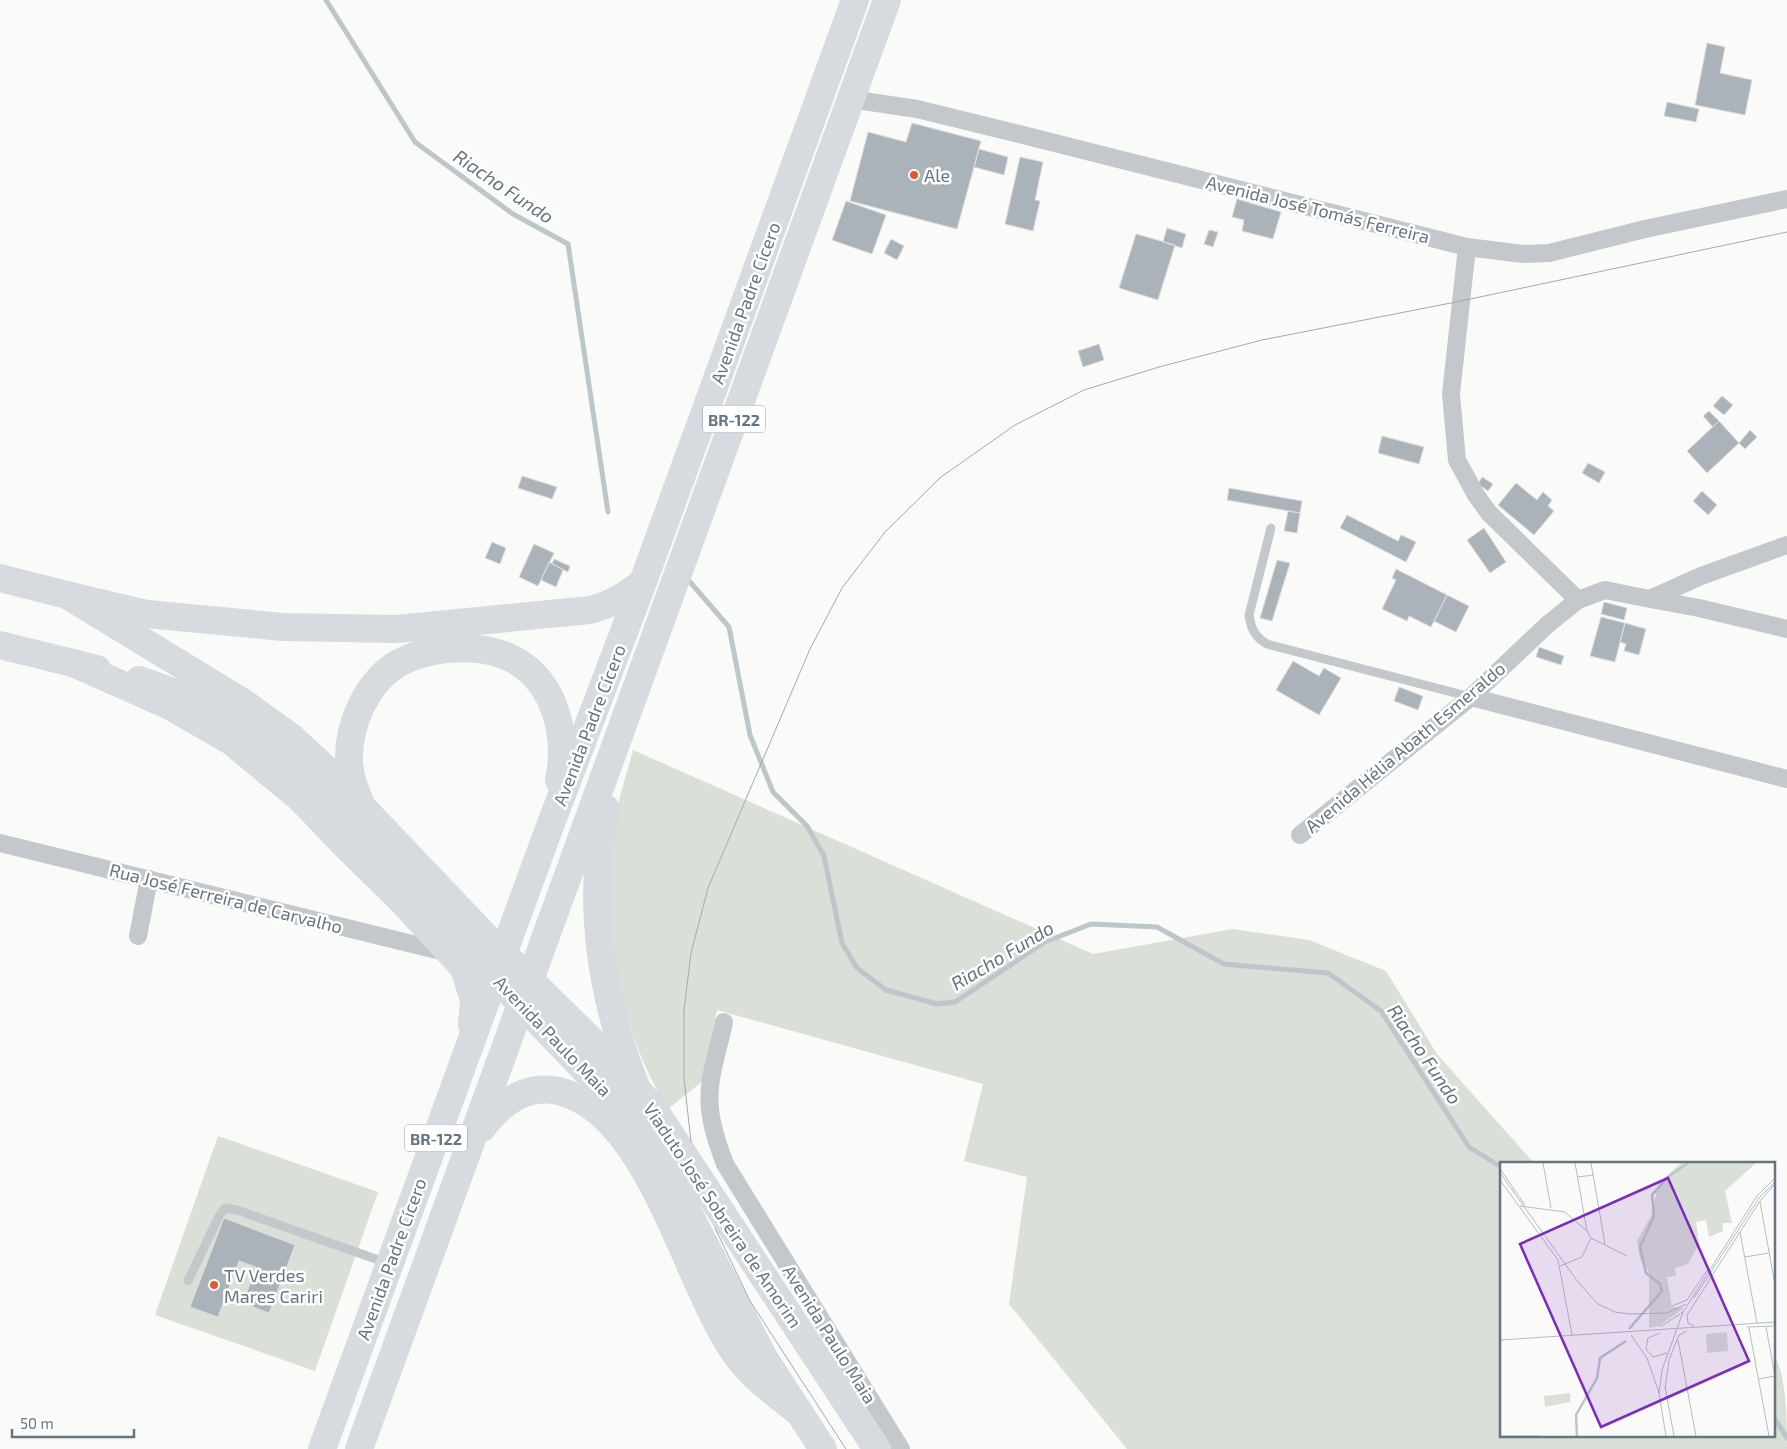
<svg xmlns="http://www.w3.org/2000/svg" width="1787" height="1449" font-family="'Exo 2',sans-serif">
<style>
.green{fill:#dadfd7}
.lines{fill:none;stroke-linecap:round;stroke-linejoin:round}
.stream{stroke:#bbc7cb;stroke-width:5}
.building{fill:#aab3b9;stroke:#dcdcda}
.lane{stroke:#c3c8cc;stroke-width:9}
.street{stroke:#c3c8cc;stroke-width:18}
.primary{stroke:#d6dbdf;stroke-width:28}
.highway{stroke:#d6dbdf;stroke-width:28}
.tram{stroke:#a2aab0;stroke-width:1}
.poi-dot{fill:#e4572e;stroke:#fff;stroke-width:2}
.labels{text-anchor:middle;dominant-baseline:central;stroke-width:5;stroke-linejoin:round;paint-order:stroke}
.shield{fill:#fff;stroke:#939fa8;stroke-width:1}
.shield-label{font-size:16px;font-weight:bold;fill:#657683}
.poi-label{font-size:18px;fill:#657683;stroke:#fff;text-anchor:start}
.street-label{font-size:18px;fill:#657683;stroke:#fff}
.water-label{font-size:19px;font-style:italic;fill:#60757c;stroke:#fff}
.inset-river{fill:none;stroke:#bbc7cb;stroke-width:2.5}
.inset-road{fill:none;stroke:#b5bdc2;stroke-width:1}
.view{fill:#7b2cbf;fill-opacity:0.15;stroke:#7b2cbf;stroke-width:2.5}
.inset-edge{fill:none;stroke:#657683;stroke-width:2.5}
</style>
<rect width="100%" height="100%" fill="#fafaf8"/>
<!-- green -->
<path class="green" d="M633 750 1093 954 1233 929 1309 940 1386 971 1437 1054 1534 1163H1501V1435H1773V1353C1787 1376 1787 1420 1787 1449H1127L1009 1304 1027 1177 964 1161 983 1084 717 1010 703 1081 668 1109C619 1030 602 930 612 838 615 809 626 778 633 750Z
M218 1136 378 1192 315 1371 155 1315Z"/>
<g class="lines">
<!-- stream -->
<path class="stream" d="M326 0 415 142 513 214 568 244 608 512
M690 582 729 627 750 735 773 792 807 826 824 856 842 943 857 968 886 990 937 1004 955 1002 1045 942 1091 924 1157 927 1224 964 1328 973 1381 1011 1469 1147 1501 1167
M1773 1416 1787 1438"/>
</g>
<!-- building -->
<path class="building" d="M1707 43 1725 47 1720 73 1752 80 1745 115 1695 105Z
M1667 102 1699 109 1696 122 1664 116Z
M912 123 981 141 957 229 850 201 868 132 906 142Z
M979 149 1008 157 1004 175 974 167Z
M1020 157 1043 162 1035 200 1040 201 1033 231 1005 224Z
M1237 199 1281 212 1273 239 1242 231 1244 220 1232 217Z
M846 201 886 215 872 254 832 240Z
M1167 228 1186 234 1182 248 1163 242Z
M1209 230 1218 232 1213 247 1204 244Z
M1136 234 1175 245 1158 300 1119 288Z
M891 239 904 246 897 260 884 253Z
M1099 344 1104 360 1083 367 1078 351Z
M1722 396 1733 405 1724 415 1713 406Z
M1709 411 1719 421 1713 427 1703 416Z
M1719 421 1739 443 1707 473 1687 451Z
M1750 430 1757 437 1745 449 1739 443Z
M1382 436 1424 447 1419 464 1378 453Z
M1588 463 1605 472 1599 483 1582 473Z
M522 476 557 487 552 499 518 488Z
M1482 477 1493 484 1488 491 1478 484Z
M1516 483 1537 500 1543 492 1552 500 1548 506 1554 511 1534 535 1498 505Z
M1229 488 1302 501 1300 513 1227 500Z
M1702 491 1717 505 1708 515 1693 501Z
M1288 511 1300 513 1297 533 1284 531Z
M1347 515 1398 541 1401 535 1416 542 1406 562 1340 528Z
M1484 528 1506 562 1490 573 1467 540Z
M492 542 506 548 500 564 485 558Z
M534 544 554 553 538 586 519 577Z
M554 559 570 566 568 572 552 564Z
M1277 560 1290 563 1272 621 1260 618Z
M549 562 563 570 556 587 541 580Z
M1396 569 1447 595 1431 627 1409 616 1407 621 1382 609 1396 580 1392 578Z
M1447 595 1469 606 1456 632 1434 621Z
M1604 602 1627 608 1624 620 1601 614Z
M1601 617 1625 623 1615 662 1590 656Z
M1625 623 1646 629 1639 655 1624 651 1626 644 1620 642Z
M1539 647 1564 656 1561 665 1536 657Z
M1293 661 1319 676 1324 668 1341 678 1319 715 1276 690Z
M1399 687 1423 696 1418 710 1394 701Z
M224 1218 295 1245 269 1313 243 1303 256 1267 239 1261 218 1317 190 1307Z"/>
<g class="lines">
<!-- lane -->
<path class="lane" d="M1271 528 1249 615C1251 629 1255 637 1267 644L1471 697
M188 1281 219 1216 225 1208 237 1210 387 1263"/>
<!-- street -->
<path class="street" d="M850 99 917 109 1019 134 1467 247 1523 254 1549 253 1645 229 1787 199
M1467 247 1451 394 1457 460 1476 495 1489 513 1578 600
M1650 599 1699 608 1787 629
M1471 697 1787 779
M1300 835 1471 697 1547 625 1578 600 1605 590 1650 599 1701 576 1787 545
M0 843 449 953
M138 936 149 879
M724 1022C720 1043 712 1065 710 1087 707 1114 716 1140 725 1164L901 1449"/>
<!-- primary -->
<path class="primary" d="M0 578 67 595 244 703 291 737 327 770 484 935 597 1046 651 1105 877 1449
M0 645 97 669
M139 680 192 699 219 714 252 736 309 784 613 1099 644 1137 671 1180 764 1358 823 1449"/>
<!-- highway -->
<path class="highway" d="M67 595 147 614 283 627 396 629 590 610C612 604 626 596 643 582
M73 663 172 707 231 741 301 799 345 845 402 901 464 968 474 1000 472 1025
M362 807C356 792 349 777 349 760 348 725 367 681 399 663 413 655 430 651 446 649 497 644 539 661 556 713 562 734 564 758 559 780
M606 809C586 903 602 999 636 1087
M482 1128C501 1103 525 1084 558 1091 648 1110 685 1280 733 1350 750 1376 774 1393 799 1412
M322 1449 550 826 643 582 855 0
M359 1449 887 0"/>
<!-- tram -->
<path class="tram" d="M691 1142 684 1078V1010L691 953 708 888 810 649 842 588 885 532 941 477 1015 425 1084 390 1159 367 1262 340 1461 301 1787 232
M715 1228 750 1301 846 1449"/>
</g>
<!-- markers -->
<g class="poi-dot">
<circle cx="914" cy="175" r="5"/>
<circle cx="214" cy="1285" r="5"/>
</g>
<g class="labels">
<!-- shield labels -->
<g class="shield">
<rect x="703" y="405.5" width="62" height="27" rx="4"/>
<rect x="405" y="1124.5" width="62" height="27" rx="4"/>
</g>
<g class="shield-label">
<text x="734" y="419">BR-122</text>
<text x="436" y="1138">BR-122</text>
</g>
<!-- poi labels -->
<g class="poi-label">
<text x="924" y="175">Ale</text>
<text x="224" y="1275">TV Verdes<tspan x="224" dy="21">Mares Cariri</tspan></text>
</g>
<!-- street labels -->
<g class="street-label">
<text transform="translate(1318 209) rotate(14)">Avenida José Tomás Ferreira</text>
<text transform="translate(745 303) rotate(-70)">Avenida Padre Cícero</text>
<text transform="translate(589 725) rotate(-69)">Avenida Padre Cícero</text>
<text transform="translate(1405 747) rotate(-40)">Avenida Hélia Abath Esmeraldo</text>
<text transform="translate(226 898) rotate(14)">Rua José Ferreira de Carvalho</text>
<text transform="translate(553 1036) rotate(46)">Avenida Paulo Maia</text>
<text transform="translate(723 1215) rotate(56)">Viaduto José Sobreira de Amorim</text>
<text transform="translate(391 1259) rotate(-70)">Avenida Padre Cícero</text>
<text transform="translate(830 1334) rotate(58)">Avenida Paulo Maia</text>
</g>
<!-- water labels -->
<g class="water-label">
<text transform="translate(504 186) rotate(34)">Riacho Fundo</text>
<text transform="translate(1002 955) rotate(-31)">Riacho Fundo</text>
<text transform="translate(1425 1054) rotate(56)">Riacho Fundo</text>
</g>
</g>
<!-- overview -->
<g transform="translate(1500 1162)">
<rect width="275" height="275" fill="#fafaf8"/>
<path d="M181 1H256L225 29 232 61H223V69L209 75 206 58 196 60 199 82 188 102 175 106 176 114 167 115 172 145 184 146 159 164 149 166V110L140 97 137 79 151 54 159 21ZM227 170 228 189 207 191 206 172ZM70 231V240L45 245 44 234Z" fill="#dadfd7"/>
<path class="inset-river" d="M129 167 162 129 160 122 146 111 140 85 154 54 152 33 168 15 188 1M77 274 76 253 97 216 100 196 126 179"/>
<path class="inset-road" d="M43 1 51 46M75 1 87 69M91 1 105 82M0 7 25 43M0 11 78 120 98 142 115 150 130 152 167 151 186 142M77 15 94 13M0 18 58 98 72 173M260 40 275 123M20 44 65 50 87 69 91 76 127 94M240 70 257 161M245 95 269 91M60 104 82 95 91 76M208 120 260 39 275 22M194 136 259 36 275 20M172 144 187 138 208 107M194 164 188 161 187 153 209 119M160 165 183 150M247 165 273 164M266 165 275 214M249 166 269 274M160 171 148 176 146 187 153 195 167 191M131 173 147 196 159 231M0 178 275 160M178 178 196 274M259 217 275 214M165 224 174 274M165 227 169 198 179 173 187 169M2 274H41M166 274 159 231 162 208 183 150 257 34 275 16"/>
<path class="view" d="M168 16 249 199 101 265 20 82Z"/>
<rect width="275" height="275" class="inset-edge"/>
</g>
<!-- scale -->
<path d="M12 1429v8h122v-8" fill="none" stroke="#657683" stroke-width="2.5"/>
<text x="20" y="1429" font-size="15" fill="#657683" stroke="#ffffff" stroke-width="4" paint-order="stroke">50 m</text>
</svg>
